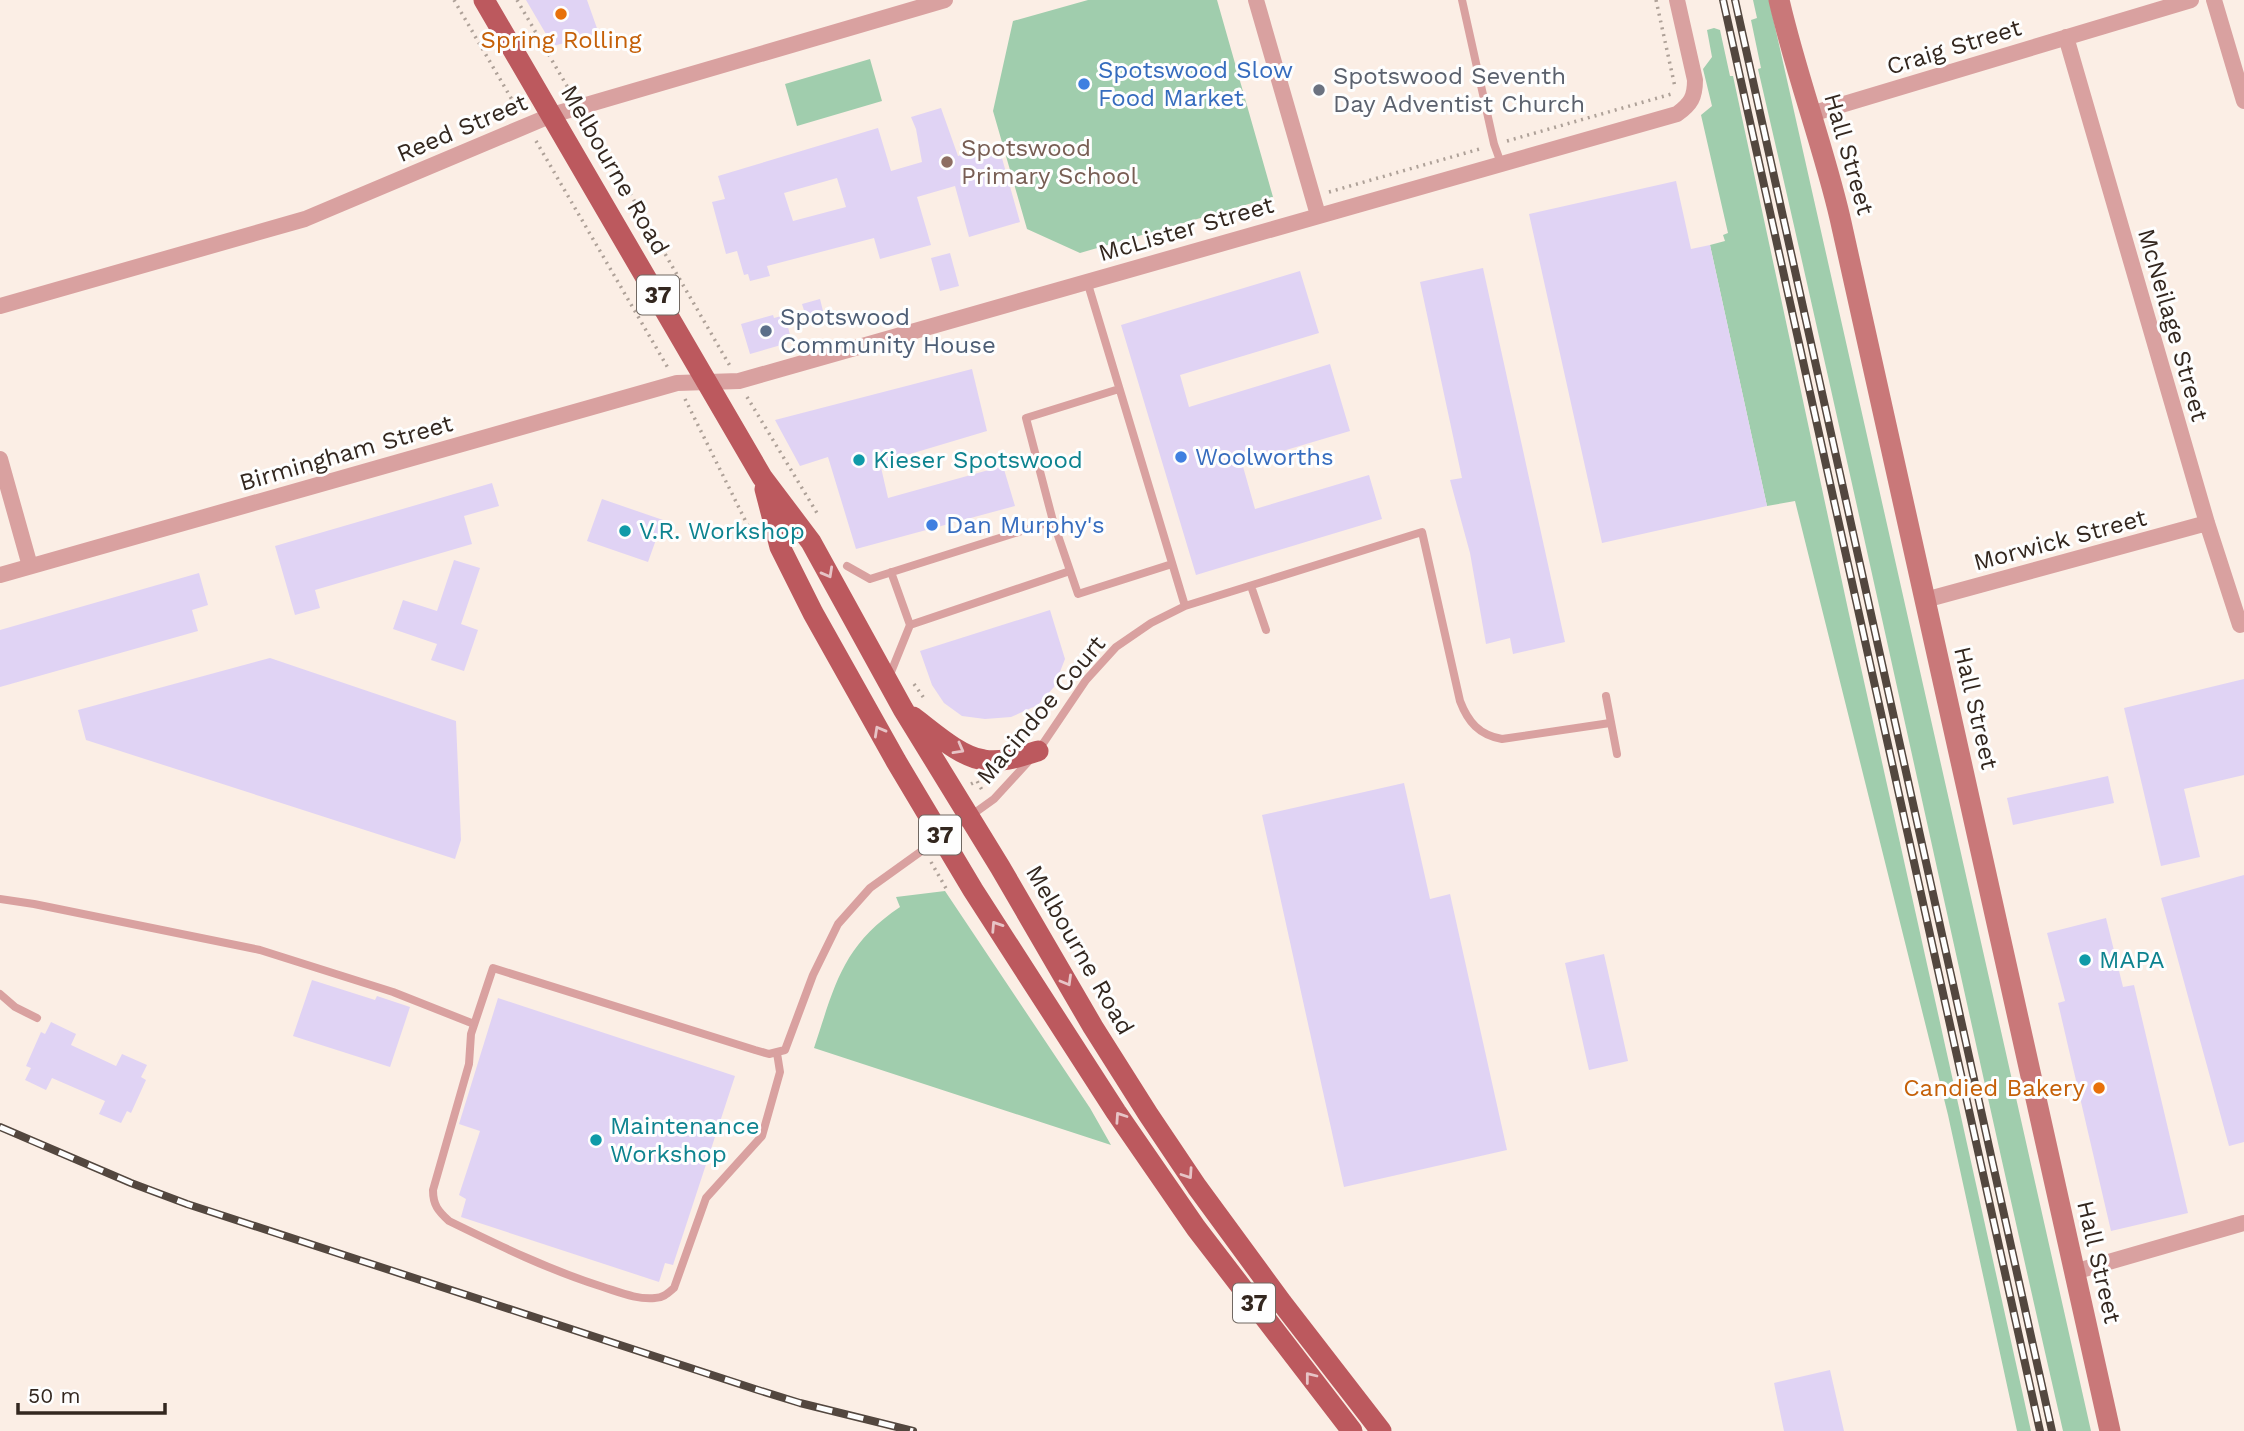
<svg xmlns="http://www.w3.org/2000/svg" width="2244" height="1431" font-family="'Work Sans',sans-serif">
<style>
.green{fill:#a0cdad}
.building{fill:#e0d3f4;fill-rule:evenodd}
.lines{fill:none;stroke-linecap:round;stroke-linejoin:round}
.path{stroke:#aea198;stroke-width:3.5;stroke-dasharray:2 5;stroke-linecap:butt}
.lane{stroke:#d9a1a0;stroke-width:8}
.street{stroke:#d9a1a0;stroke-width:16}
.secondary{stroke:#c97879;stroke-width:21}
.primary{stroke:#bc595e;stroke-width:21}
.rail-casing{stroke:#53473f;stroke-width:8}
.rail{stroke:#fefefe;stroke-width:5;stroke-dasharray:16;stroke-linecap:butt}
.oneway{stroke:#e7c4c6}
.food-dot{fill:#e8710a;stroke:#fefefe;stroke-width:2.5}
.shop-dot{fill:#3f7fe0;stroke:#fefefe;stroke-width:2.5}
.worship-dot{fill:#6b7280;stroke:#fefefe;stroke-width:2.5}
.education-dot{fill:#8d6e63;stroke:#fefefe;stroke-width:2.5}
.service-dot{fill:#5c6f8a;stroke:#fefefe;stroke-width:2.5}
.culture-dot{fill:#0f9aa8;stroke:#fefefe;stroke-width:2.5}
.labels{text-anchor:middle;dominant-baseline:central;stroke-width:6;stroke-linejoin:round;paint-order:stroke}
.shield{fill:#fefefe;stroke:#706862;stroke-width:2}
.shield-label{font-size:23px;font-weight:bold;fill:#33271f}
.food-label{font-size:24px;fill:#c56008;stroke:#fefefe}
.street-label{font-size:24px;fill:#33271f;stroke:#fefefe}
.shop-label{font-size:24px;fill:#366cbe;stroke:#fefefe;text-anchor:start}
.worship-label{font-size:24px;fill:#5b616d;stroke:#fefefe;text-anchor:start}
.education-label{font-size:24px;fill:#785e54;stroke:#fefefe;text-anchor:start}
.service-label{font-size:24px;fill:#4e5e75;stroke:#fefefe;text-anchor:start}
.culture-label{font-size:24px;fill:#0d838f;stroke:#fefefe;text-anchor:start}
</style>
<rect width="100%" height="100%" fill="#fbeee5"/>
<!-- green -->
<path class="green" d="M1088 0H1217L1273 197 1080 253 1027 229 993 111 1013 21Z
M1753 0H1769L2091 1431H2063C1959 977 1863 522 1758 69L1761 68 1751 20 1757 18Z
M1714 28 1720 30 1730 76H1733L1849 614 2031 1431H2017L1948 1115 1795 501 1767 506 1710 245 1725 241 1723 235 1728 233 1701 115 1712 106 1703 69 1712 57 1707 30Z
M870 59 882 101 797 126 785 84Z
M945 891 1090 1108 1111 1145 814 1048C835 985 842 946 900 907L896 897Z"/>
<!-- building -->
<path class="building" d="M526 0H587L599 34 553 46Z
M941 108 958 156 998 144 1020 222 969 237 955 186 917 197 931 245 880 259 874 238 767 266 770 276 750 281 748 274 744 275 737 251 726 254 712 202 725 199 718 176 878 128 891 171 922 162 916 129 911 117ZM837 178 846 207 793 221 784 193Z
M1676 181 1691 249 1710 245 1767 506 1602 543 1529 214Z
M950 253 959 286 940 291 931 258Z
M1483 268 1565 642 1513 654 1510 638 1486 644 1470 553 1450 480 1462 478 1420 282Z
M1300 271 1319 333 1180 375 1189 407 1330 364 1350 431 1242 463 1255 509 1369 475 1382 519 1196 575 1121 325Z
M820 299 824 315 807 320 802 304Z
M773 315 774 318 785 315 791 339 780 342 781 345 750 354 741 324Z
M972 369 987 431 880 463 888 498 1003 466 1015 506 856 549 828 457 800 466 775 420Z
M492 483 499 506 464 516 472 544 315 590 320 608 295 615 275 546Z
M602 499 663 520 648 562 587 541Z
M454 560 480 568 461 624 478 630 464 671 431 660 437 644 393 629 403 600 437 611Z
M199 573 208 605 192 610 198 631 0 687V630Z
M1050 610 1065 659 1054 687 1038 705 1011 717 985 719 962 716 944 703 932 685 920 651Z
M270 658 456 721 461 840 455 859 86 740 78 710Z
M2244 679V775L2184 789 2200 857 2161 866 2124 708Z
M2108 776 2114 803 2013 825 2007 798Z
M1404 783 1430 899 1450 894 1507 1150 1344 1187 1262 815Z
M2244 875V1142L2229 1146 2161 898Z
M2106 918 2123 987 2134 985 2188 1213 2111 1231 2058 1003 2065 1001 2047 933Z
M1604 954 1628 1061 1589 1070 1565 963Z
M312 980 375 1000 377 996 410 1007 390 1067 293 1036Z
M498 998 735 1076 673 1265 665 1263 659 1282 461 1217 466 1199 459 1195 480 1131 459 1124Z
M51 1022 76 1034 71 1045 116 1066 122 1054 147 1065 141 1077 146 1080 131 1113 127 1111 121 1123 99 1114 105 1101 52 1078 46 1090 25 1080 31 1068 26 1066 41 1032 45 1034Z
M1830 1370 1844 1431H1784L1774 1383Z"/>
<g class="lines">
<!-- path -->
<path class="path" d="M454 0 518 110
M517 0 571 93
M1656 0 1675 87
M588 121 730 366
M536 141 668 368
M1507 141 1675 93
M1329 192 1483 148
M747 397 817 513
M685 399 756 542
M914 684 926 701
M971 784 977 781 982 790
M931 862 947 890 949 889"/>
<!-- lane -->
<path class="lane" d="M1462 0 1494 144 1502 166
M1087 281 1185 606
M1119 389 1026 418 1053 521 1078 594 1172 564
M847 566 870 579 1053 521
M891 572 910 625
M1251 586 1266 630
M889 677 910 625 1070 571
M1606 696 1617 754
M0 899 34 904 260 950 393 992 474 1024
M0 994 15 1007 37 1018
M777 1053 780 1072 762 1136 706 1198 674 1288C668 1293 663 1298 655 1298 638 1300 619 1292 603 1287 549 1270 500 1246 449 1221 438 1211 433 1205 433 1190L469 1064 471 1034 493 968 755 1050 769 1054 785 1050 813 975 838 924 870 888 994 799 1038 751 1086 680 1116 647 1151 623 1185 606 1422 532 1460 701C1468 722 1479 735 1502 739L1610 723"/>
<!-- street -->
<path class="street" d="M1256 0 1318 215
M2214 0 2244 101
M2066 37 2207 523 2240 625
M1811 114 2191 0
M0 306 305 219 552 115 945 0
M0 459 30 566
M0 575 677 383 739 381 1677 114C1691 104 1695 97 1695 80L1677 0
M1925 600 2207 523
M2074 1272 2244 1223"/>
<!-- secondary -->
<path class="secondary" d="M1779 0C1796 74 1823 145 1840 218L2110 1431"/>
<!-- primary -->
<path class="primary" d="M484 0 762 477 811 542 903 709 1000 867 1093 1027 1148 1114 1197 1187 1282 1303 1381 1431
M765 489 780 547 813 613 896 761 973 890 1116 1112 1196 1228 1352 1431
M913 717C932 731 960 757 984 760 1002 763 1021 756 1038 751"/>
<defs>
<path id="rail" d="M1723 0 2040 1431
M1735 0 2052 1431
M0 1127 131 1183 187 1204 758 1390 800 1403 913 1431"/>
</defs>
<!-- rail casing -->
<use href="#rail" class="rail-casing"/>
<!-- rail -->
<use href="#rail" class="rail"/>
</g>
<!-- one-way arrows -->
<defs><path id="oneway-chevron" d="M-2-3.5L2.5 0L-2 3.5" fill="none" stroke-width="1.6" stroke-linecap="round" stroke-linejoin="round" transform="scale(1.75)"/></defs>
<g class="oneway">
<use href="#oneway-chevron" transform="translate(828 573) rotate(61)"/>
<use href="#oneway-chevron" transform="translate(879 731) rotate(-119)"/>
<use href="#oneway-chevron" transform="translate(959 749) rotate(29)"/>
<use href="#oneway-chevron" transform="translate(996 926) rotate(-123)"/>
<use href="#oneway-chevron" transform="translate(1067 981) rotate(60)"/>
<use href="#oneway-chevron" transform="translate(1120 1117) rotate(-124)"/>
<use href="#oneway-chevron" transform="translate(1188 1174) rotate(56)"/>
<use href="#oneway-chevron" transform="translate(1310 1377) rotate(-128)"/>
</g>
<!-- markers -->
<g class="food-dot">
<circle cx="561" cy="14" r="7"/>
<circle cx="2099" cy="1088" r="7"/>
</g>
<g class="shop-dot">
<circle cx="1084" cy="84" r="7"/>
<circle cx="1181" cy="457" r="7"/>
<circle cx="932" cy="525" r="7"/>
</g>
<circle class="worship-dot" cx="1319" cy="90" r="7"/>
<circle class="education-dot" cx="947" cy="162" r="7"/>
<circle class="service-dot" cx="766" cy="331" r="7"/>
<g class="culture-dot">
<circle cx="859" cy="460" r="7"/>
<circle cx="625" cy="531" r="7"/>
<circle cx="2085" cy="960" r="7"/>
<circle cx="596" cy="1140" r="7"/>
</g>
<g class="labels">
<!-- shield labels -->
<g class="shield">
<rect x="637" y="275.5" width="42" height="39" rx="5"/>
<rect x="919" y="815.5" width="42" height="39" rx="5"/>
<rect x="1233" y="1283.5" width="42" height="39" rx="5"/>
</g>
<g class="shield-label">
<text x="658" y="295">37</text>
<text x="940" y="835">37</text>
<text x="1254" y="1303">37</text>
</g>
<!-- food labels -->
<g class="food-label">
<text x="561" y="40">Spring Rolling</text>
<text x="2085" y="1088" text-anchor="end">Candied Bakery</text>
</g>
<!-- street labels -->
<g class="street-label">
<text transform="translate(1954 47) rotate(-17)">Craig Street</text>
<text transform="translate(462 128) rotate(-23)">Reed Street</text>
<text transform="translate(1849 154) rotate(74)">Hall Street</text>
<text transform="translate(615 170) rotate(60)">Melbourne Road</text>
<text transform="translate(1186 229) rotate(-16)">McLister Street</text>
<text transform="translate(2173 325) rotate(74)">McNeilage Street</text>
<text transform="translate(346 453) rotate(-16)">Birmingham Street</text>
<text transform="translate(2060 540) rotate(-15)">Morwick Street</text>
<text transform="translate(1976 708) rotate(77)">Hall Street</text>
<text transform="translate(1041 710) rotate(-50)">Macindoe Court</text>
<text transform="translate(1080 950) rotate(60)">Melbourne Road</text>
<text transform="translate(2099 1262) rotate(77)">Hall Street</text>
</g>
<!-- shop labels -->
<g class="shop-label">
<text x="1098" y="70">Spotswood Slow<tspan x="1098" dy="28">Food Market</tspan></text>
<text x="1195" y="457">Woolworths</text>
<text x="946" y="525">Dan Murphy's</text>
</g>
<!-- worship labels -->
<g class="worship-label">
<text x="1333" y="76">Spotswood Seventh<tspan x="1333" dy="28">Day Adventist Church</tspan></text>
</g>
<!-- education labels -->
<g class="education-label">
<text x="961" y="148">Spotswood<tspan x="961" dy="28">Primary School</tspan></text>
</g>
<!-- service labels -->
<g class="service-label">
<text x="780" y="317">Spotswood<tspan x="780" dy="28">Community House</tspan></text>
</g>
<!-- culture labels -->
<g class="culture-label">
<text x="873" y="460">Kieser Spotswood</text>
<text x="639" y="531">V.R. Workshop</text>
<text x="2099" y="960">MAPA</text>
<text x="610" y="1126">Maintenance<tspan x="610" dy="28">Workshop</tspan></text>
</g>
</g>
<!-- scale -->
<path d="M18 1403v10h147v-10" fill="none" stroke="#33271f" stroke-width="3.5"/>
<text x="28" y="1403" font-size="21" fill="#33271f" stroke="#fefefe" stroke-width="5" paint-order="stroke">50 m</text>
</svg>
